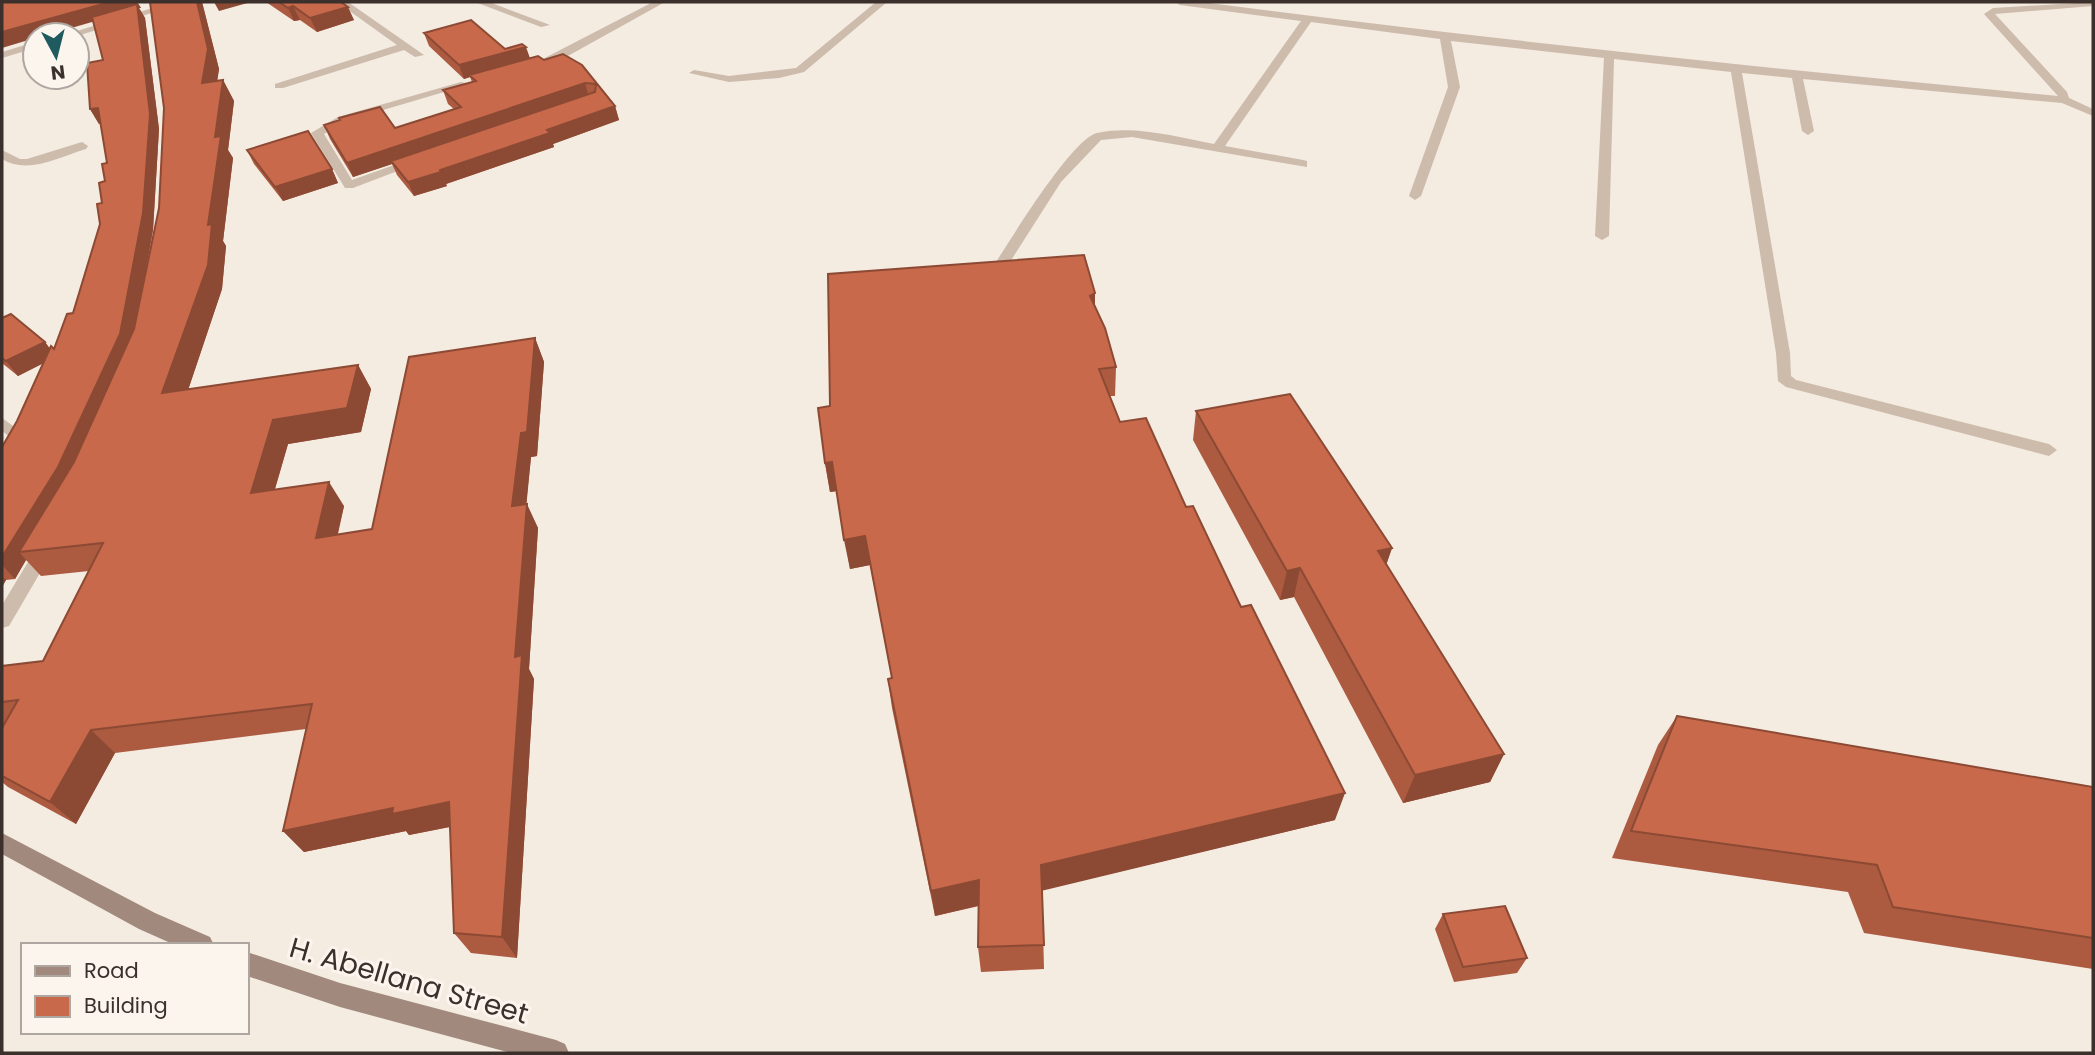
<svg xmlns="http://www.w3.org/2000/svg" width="2095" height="1055" font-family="Poppins,sans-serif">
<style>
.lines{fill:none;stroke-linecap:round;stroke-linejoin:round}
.minor{fill:#cdbbac;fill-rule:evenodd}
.secondary{fill:#a18a7d;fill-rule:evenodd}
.wall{fill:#ac5a40}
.shaded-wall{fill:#8c4a34}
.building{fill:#c8694b;stroke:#8c4a34;stroke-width:2}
.labels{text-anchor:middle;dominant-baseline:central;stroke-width:6;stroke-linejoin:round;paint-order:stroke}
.near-street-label{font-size:28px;fill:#3b302b;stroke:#fbf5ee}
</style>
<rect width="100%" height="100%" fill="#f4ebe1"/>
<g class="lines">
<!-- minor -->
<path class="minor" d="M172 2H187L77 36 64 35Z
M337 2H348L424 55 415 57 404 50 283 88H275V84L397 45Z
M475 2H489L550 25 541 27Z
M653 2H665L566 57 542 65 537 62Z
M876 2H887L804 72 779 78 729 82 689 73 694 70 729 76 796 68Z
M1175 2H1201C1486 39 1771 69 2058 96L1984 14 1993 8 2093 2V6L1995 14 2067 92 2069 98 2093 109V116L2062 103 1803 79 1814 131 1808 135 1802 131 1792 78 1742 73 1790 353 1791 376 1796 380 2049 444 2057 450 2049 456 1786 387 1778 381 1776 353 1731 72 1614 59 1609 236 1602 240 1595 236 1604 58 1451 41 1460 87 1421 196 1415 200 1409 196 1448 87 1440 39 1311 22 1225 146 1303 160 1307 161V167L1132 137 1101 140 1061 182 1001 276H991L989 273C1006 247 1071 139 1097 133 1136 125 1176 137 1214 144L1301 21 1180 5Z
M35 42V48L2 58V52Z
M461 82 471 84 346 121 324 134 352 180 411 159 421 162 353 188H345L311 133 338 117Z
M82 142 88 146 86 149C59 157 28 175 2 159V150L20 159H27Z
M2 418 27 436 8 467 2 469V450L10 437 2 431Z
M45 542 51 544 54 549 9 626 2 628V605L39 544Z"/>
<!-- secondary -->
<path class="secondary" d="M2 833 155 913 210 937 214 945H175L139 929 2 854Z
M247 952 340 983 556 1040 565 1044 569 1053H511L340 1007 247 976Z"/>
</g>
<!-- wall -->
<path class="wall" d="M2 2H137L141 8H139L145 18 159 129 153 230 145 275 202 2 219 69 217 80H223L234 101 228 150 233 158 223 241 226 246 222 289 188 390 358 365 371 389 361 432 288 444 275 489 344 506 338 534 372 529 535 338 544 362 537 456 531 457 526 504 538 528 529 669 534 679 517 958 471 953 454 933 450 827 409 835 406 831 304 852 283 831 306 729 115 753 76 824 8 787 2 782V666L43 661 89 571 41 576 26 560 15 579 6 580 2 587V447L17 421 43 363 18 376 2 363V318L45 342 50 349H54L73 313 100 224 107 163 101 124H99L90 109 103 60 93 22Z
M266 2H341L354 20 317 32 300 20 294 21Z
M424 33 505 49 530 58 582 65 615 106 619 120 553 144 554 147 446 184 447 186 414 196 397 175 392 164 353 177 330 139 324 125 395 128 454 109 448 104 443 90 472 82 470 77 464 79 429 46Z
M247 150 332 169 338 183 283 201 254 164Z
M1095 293V305L1116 367 1115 396H1110L1120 422 1186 507 1335 820 1042 890 1044 969 981 972 978 947 979 906 935 916 892 708 888 679H892L870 565 850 569 837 491 830 492 825 463 830 406Z
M1196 411 1392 548 1386 565 1504 754 1490 782 1403 803 1294 597 1280 600 1193 440Z
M1677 716 2093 787V969L1864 933 1848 892 1612 858 1658 745Z
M1443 914 1527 958 1517 973 1454 982 1435 929Z"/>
<!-- shaded-wall -->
<path class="shaded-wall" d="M110 2H137L141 8H139L145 18 159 129 153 230 131 351 73 484 19 552 26 560 15 579 2 565V557L143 213 137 9 47 35H35V38L2 48V32Z
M197 2H202L219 69 214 104 202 83Z
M214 2H251L219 11Z
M293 6 300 20 294 21 288 8Z
M348 7 354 20 317 32 310 18Z
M526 47 531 61 469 75 470 77 464 79 459 65Z
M223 80 234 101 228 150 233 158 223 241 226 246 222 289 179 417 162 393 208 225 215 137Z
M585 83 589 97 391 161 392 164 353 177 347 163Z
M615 106 619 120 553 144 554 147 446 184 447 186 414 196 408 182Z
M98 108 108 123 99 124 90 109Z
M332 169 338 183 283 201 275 187Z
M1095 293 1094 322 1090 296Z
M535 338 544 362 537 456 531 457 524 530 512 506 521 433Z
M45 342 56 357 18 376 6 361Z
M358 365 371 389 361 432 288 444 267 516 251 493 273 420Z
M832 462 837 491 830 492 825 463Z
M329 482 344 506 331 561 316 538Z
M527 504 538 528 529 669 534 679 517 958 502 937 515 657Z
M865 536 870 565 850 569 844 540Z
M1392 548 1382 577 1378 551Z
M1300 568 1294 597 1280 600 1287 571Z
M2 576 6 580 2 587Z
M91 730 115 753 76 824 50 802Z
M1504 754 1490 782 1403 803 1415 775Z
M1345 793 1335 820 1041 891V865Z
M449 802 464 824 409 835 406 831 304 852 283 831 393 808Z
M979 880 981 905 935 916 931 891Z"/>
<!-- building -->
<path class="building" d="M2 2H110L2 32Z
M150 2H197L208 49 202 83 223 80 215 137 221 136 208 225 212 224 208 265 162 393 358 365 347 408 273 420 251 493 329 482 316 538 372 529 409 357 535 338 527 432 521 433 512 506 527 504 515 657 522 655 502 937 454 933 449 802 392 814 393 808 283 831 312 704 91 730 50 802 2 776V728L18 700 2 702V666L43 661 103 543 19 552 74 462 134 329 159 208 164 108Z
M279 2H341L348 7 310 18 293 6 288 8Z
M137 4 150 114 143 213 120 334 58 467 2 557V447L17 421 51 346 54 349 67 314 73 313 100 224 97 204 102 203 99 183 105 181 102 164 107 163 98 108 90 109 87 63 103 60 92 17Z
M471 20 505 49 522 44 526 47 459 65 424 33Z
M563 54 582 65 615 106 547 130 550 133 440 170 441 172 408 182 391 161 595 92 596 84 585 83 347 163 324 125 340 120 339 118 380 107 395 128 461 107 443 90 476 81 469 75 538 56 544 60Z
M308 131 332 169 275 187 247 150Z
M1084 255 1095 293 1090 296 1105 328 1116 367 1099 369 1120 422 1146 418 1186 507 1193 506 1241 607 1251 605 1345 793 1041 865 1044 945 978 947 979 880 931 891 888 679 892 678 865 536 844 540 832 462 825 463 818 408 830 406 828 274Z
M11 314 45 342 6 361 2 358V318Z
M1290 394 1392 548 1378 551 1504 754 1415 775 1300 568 1287 571 1196 411Z
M1677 716 2093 787V938L1893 907 1877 865 1631 831Z
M1505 906 1527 958 1463 967 1443 914Z"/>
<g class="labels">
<!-- near-street labels -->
<g class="near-street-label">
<text transform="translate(409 981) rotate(16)">H. Abellana Street</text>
</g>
</g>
<!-- border -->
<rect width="2095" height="1055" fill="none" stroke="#3b302b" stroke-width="7"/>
<!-- legend -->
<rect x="21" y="943" width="228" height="91" fill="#fbf5ee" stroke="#aea6a0" stroke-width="2"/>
<rect x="35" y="966" width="35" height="10" fill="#a18a7d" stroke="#aea6a0" stroke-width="2"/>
<text x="84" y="978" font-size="21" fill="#3b302b">Road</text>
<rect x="35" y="996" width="35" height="21" fill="#c8694b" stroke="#aea6a0" stroke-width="2"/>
<text x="84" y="1013" font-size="21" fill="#3b302b">Building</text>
<!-- north arrow -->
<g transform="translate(56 56) rotate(173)"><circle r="33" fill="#fbf5ee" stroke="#aea6a0" stroke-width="2"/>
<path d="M0-5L12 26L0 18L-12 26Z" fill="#1f5a5e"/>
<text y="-10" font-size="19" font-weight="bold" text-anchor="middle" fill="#3b302b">N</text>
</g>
</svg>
